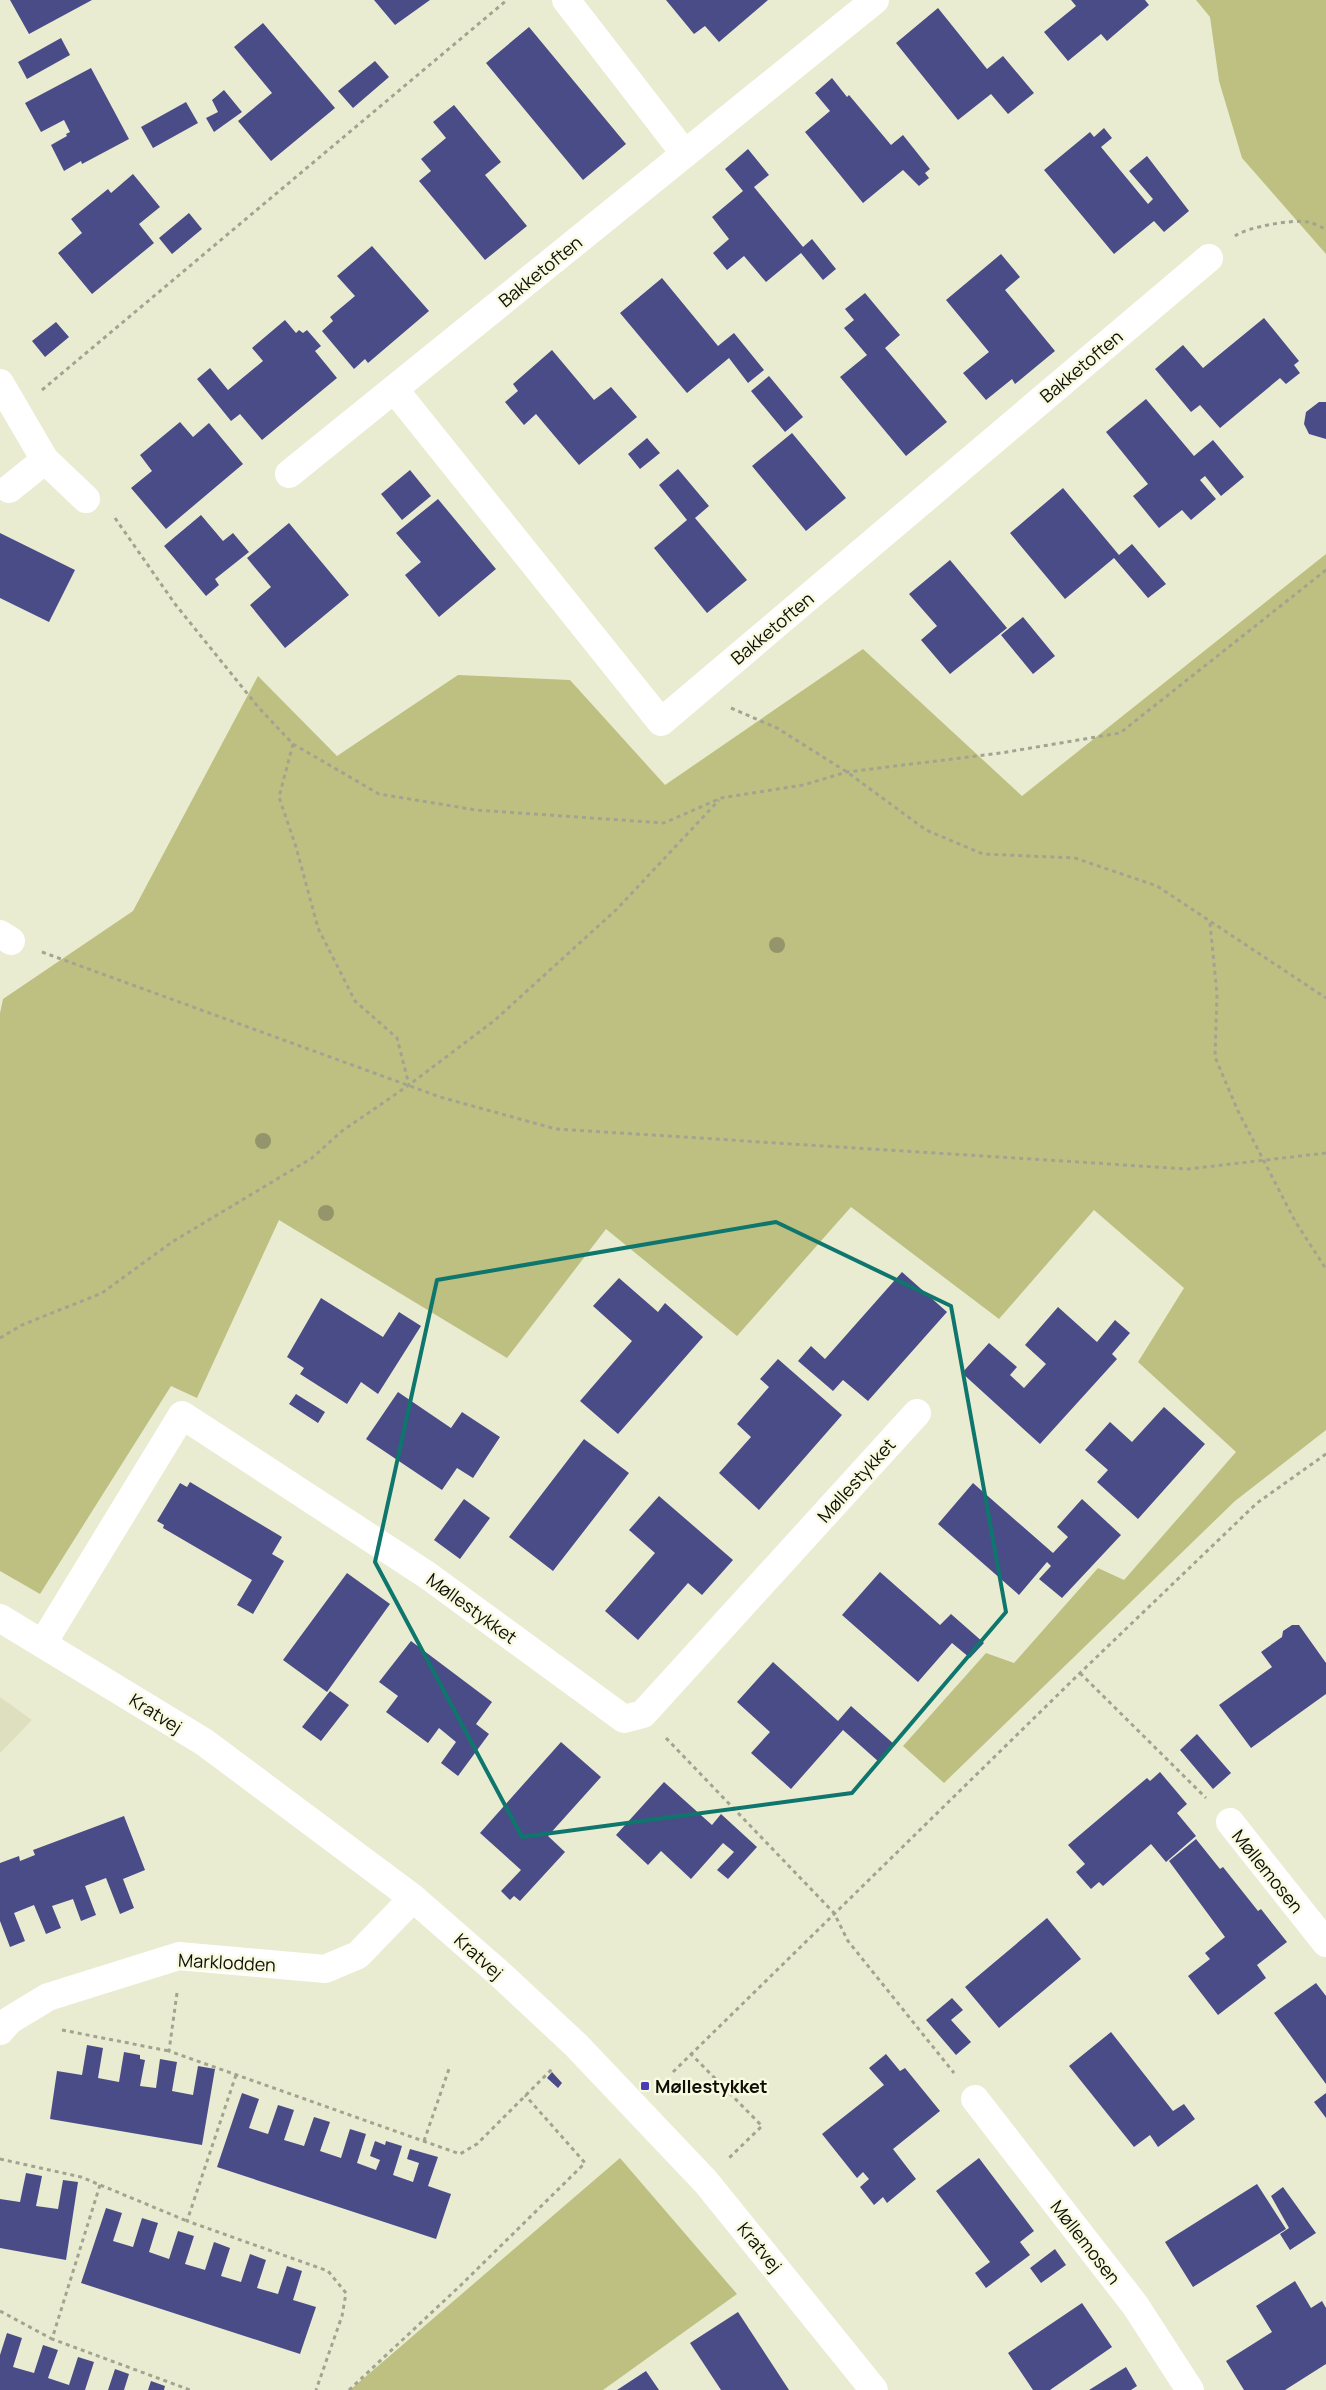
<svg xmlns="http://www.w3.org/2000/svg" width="1326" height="2390" font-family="Manrope,sans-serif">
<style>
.built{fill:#dddfbe}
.green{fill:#bec082}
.building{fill:#4a4c88}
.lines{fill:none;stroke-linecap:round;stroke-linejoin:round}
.path{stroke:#a2a490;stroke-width:3;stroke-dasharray:4 4;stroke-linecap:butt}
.minor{stroke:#fff;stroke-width:28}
.tree{fill:#94956a}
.marked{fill:none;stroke:#0f766e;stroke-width:4;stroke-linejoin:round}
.poi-dot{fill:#483fb5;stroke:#f8f9df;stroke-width:2}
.labels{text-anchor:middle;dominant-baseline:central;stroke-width:5;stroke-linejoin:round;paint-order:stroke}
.street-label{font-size:18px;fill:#0e0e06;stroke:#f8f9df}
.poi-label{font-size:18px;font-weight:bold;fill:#0e0e06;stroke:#f8f9df;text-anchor:start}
</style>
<rect width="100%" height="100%" fill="#eaecd2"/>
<!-- built -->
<path class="built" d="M0 1697 32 1720 0 1753Z"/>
<!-- green -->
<path class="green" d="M1196 0H1326V254L1242 158 1219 81 1210 17Z
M1326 554V1430L1235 1501 944 1783 903 1746 986 1653 1014 1663 1098 1568 1124 1580 1236 1452 1138 1362 1184 1288 1094 1210 999 1319 851 1207 737 1336 606 1229 507 1358 279 1220 197 1398 171 1386 40 1594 0 1571V1013L3 999 133 911 258 676 337 756 458 675 570 680 665 785 863 649 1022 796Z
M620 2158 737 2294 603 2390H350Z"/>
<!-- building -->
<path class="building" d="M10 0H92L29 34Z
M374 0H430L395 25Z
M666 0H768L719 42 705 26 694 34Z
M1071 0H1145L1149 5 1107 41 1101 34 1068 61 1044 32 1076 6Z
M938 8 987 69 1003 56 1034 93 1008 114 991 94 958 120 896 43Z
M263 23 335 108 271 161 238 121 272 93 234 47Z
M529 27 626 144 583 180 486 63Z
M61 38 70 55 27 79 18 62Z
M375 61 389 77 353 108 338 91Z
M91 68 129 139 82 164 81 161 64 171 51 145 67 136 66 134 70 132 64 120 41 132 25 103Z
M832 78 847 97 849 95 891 145 903 135 930 169 925 173 929 178 919 186 903 170 863 203 805 132 830 111 815 93Z
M224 90 242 112 214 132 206 118 218 112 212 100Z
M186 102 198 123 153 148 141 127Z
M454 105 501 162 485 175 527 226 485 260 419 181 431 171 421 159 446 138 433 122Z
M1104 128 1112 138 1101 147 1148 204 1153 199 1129 171 1147 156 1189 211 1164 232 1154 221 1114 254 1044 170 1090 132 1094 137Z
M748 149 769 175 754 187 803 247 812 239 836 269 823 280 801 253 766 282 744 256 727 270 713 253 729 239 712 217 743 191 725 169Z
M133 174 160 207 139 224 154 243 92 294 58 253 82 233 71 219 108 189 111 193Z
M189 213 202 229 172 254 159 238Z
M372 246 429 311 368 363 365 359 354 369 322 331 333 321 330 317 355 296 337 276Z
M1001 254 1020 277 1005 290 1055 351 1015 384 1012 379 986 400 963 373 989 352 946 300Z
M662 278 718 346 734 333 764 370 748 383 729 358 687 393 620 313Z
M865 293 900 335 885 348 947 422 906 456 840 377 867 355 844 328 854 320 845 309Z
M1264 318 1299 361 1294 365 1300 373 1286 384 1280 378 1220 428 1200 405 1191 412 1155 369 1183 345 1203 368Z
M285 320 296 333 299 330 303 333 307 330 321 346 315 351 337 378 262 440 240 414 231 421 197 379 210 368 228 390 263 361 252 348Z
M56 322 69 337 45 357 32 341Z
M552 350 594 400 611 387 637 417 579 465 536 414 524 425 505 402 518 391 513 384Z
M769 376 803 417 785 432 751 391Z
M1146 399 1194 456 1213 440 1244 477 1221 496 1205 476 1200 480 1216 499 1191 520 1182 510 1159 528 1133 496 1148 484 1106 432Z
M1319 402H1326V439L1309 434 1304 424 1306 412Z
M180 422 193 437 209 423 243 464 166 529 131 488 152 471 140 455Z
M792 433 846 498 806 531 752 466Z
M647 438 660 453 640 469 628 454Z
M678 469 709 506 695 518 747 580 707 613 654 548 687 520 659 485Z
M410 470 431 496 402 520 381 494Z
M1063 488 1119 555 1132 544 1166 584 1148 598 1114 558 1065 599 1010 533Z
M438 499 496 569 439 617 405 575 421 562 396 533Z
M201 515 223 541 233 533 249 552 215 579 219 585 206 596 164 546Z
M289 523 349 595 285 648 250 605 271 587 247 558Z
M0 533 75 570 49 622 0 598Z
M950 560 1007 628 950 674 921 640 937 626 909 594Z
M1023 617 1055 656 1033 674 1001 635Z
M902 1272 947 1312 868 1401 843 1380 833 1391 798 1361 811 1346 825 1359Z
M619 1278 658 1312 665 1303 703 1337 618 1434 580 1401 632 1341 593 1306Z
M321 1298 383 1337 399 1312 421 1326 378 1394 361 1382 347 1404 300 1374 304 1368 287 1357Z
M1058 1307 1097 1342 1115 1320 1130 1333 1112 1354 1117 1359 1040 1444 962 1373 989 1343 1017 1367 1010 1375 1024 1388 1046 1364 1025 1345Z
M778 1359 842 1415 759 1510 719 1473 751 1437 737 1424 769 1387 760 1379Z
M398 1392 451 1428 462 1412 500 1437 473 1478 457 1468 442 1490 366 1439Z
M296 1394 325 1412 318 1423 289 1404Z
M1164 1407 1205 1444 1138 1519 1097 1482 1108 1470 1085 1450 1110 1422 1132 1442Z
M584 1439 629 1473 553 1571 509 1537Z
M190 1482 282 1537 272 1554 284 1561 253 1614 237 1605 252 1580 163 1528 164 1525 157 1521 180 1483 187 1487Z
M973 1483 1053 1553 1068 1537 1057 1527 1082 1499 1121 1535 1062 1598 1039 1579 1051 1566 1047 1562 1019 1595 938 1524Z
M659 1496 733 1560 702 1595 688 1583 638 1640 605 1611 655 1553 629 1530Z
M464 1499 490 1518 460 1559 434 1540Z
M880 1572 940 1625 951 1614 984 1643 970 1658 952 1643 918 1682 842 1615Z
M347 1573 390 1604 327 1692 283 1660Z
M1292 1625H1299L1326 1663V1694L1251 1748 1219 1705 1272 1667 1261 1652 1282 1637 1283 1631Z
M411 1641 492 1702 476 1724 489 1734 458 1776 441 1763 456 1742 439 1728 428 1743 386 1712 398 1696 379 1682Z
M773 1662 838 1721 851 1706 895 1745 879 1762 843 1730 791 1789 751 1753 770 1732 737 1702Z
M330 1691 349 1705 321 1741 302 1727Z
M1197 1734 1231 1773 1213 1789 1180 1750Z
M561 1742 601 1777 548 1836 565 1852 520 1901 514 1896 510 1900 501 1891 521 1870 480 1833Z
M1160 1772 1187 1804 1177 1813 1196 1836 1166 1862 1151 1844 1103 1886 1099 1882 1091 1889 1076 1872 1085 1864 1068 1845 1147 1778 1150 1781Z
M664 1782 712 1825 721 1814 757 1847 728 1879 717 1870 734 1852 723 1843 691 1879 661 1851 648 1865 616 1835Z
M124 1816 145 1870 123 1879 134 1908 120 1914 106 1878 85 1886 96 1915 81 1921 73 1899 52 1906 61 1928 46 1934 34 1905 14 1913 25 1941 10 1947 0 1921V1863L19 1856 20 1861 35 1855 33 1850Z
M1196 1839 1220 1869 1223 1867 1258 1911 1261 1909 1287 1942 1257 1965 1266 1978 1218 2015 1188 1976 1210 1959 1205 1953 1225 1937 1169 1861Z
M1047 1918 1081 1959 999 2028 965 1987Z
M1316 1983 1326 1996V2084L1274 2013Z
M952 1998 963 2010 951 2020 971 2042 956 2055 926 2020Z
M1111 2032 1173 2111 1184 2104 1195 2119 1158 2147 1150 2135 1134 2147 1069 2066Z
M87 2045 103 2048 98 2078 119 2082 124 2052 140 2055V2059L145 2060 140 2086 156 2088 160 2059 177 2062 172 2091 193 2095 198 2066 215 2069 202 2145 50 2119 57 2071 82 2075Z
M886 2054 900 2071 905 2068 940 2111 893 2149 916 2179 887 2203 883 2197 874 2205 860 2187 869 2179 863 2172 857 2178 822 2134 884 2085 869 2068Z
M552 2072 562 2083 558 2088 547 2078Z
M242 2093 259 2099 249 2128 268 2134 278 2105 294 2110 284 2140 304 2146 314 2117 330 2122 320 2151 341 2158 350 2129 366 2134 357 2163 376 2170 380 2160 370 2156 375 2141 385 2145 386 2141 402 2146 393 2175 413 2182 419 2163 407 2159 410 2149 438 2157 428 2186 451 2194 436 2239 217 2167Z
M1326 2093V2118L1314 2102Z
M979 2158 1034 2231 1020 2242 1030 2255 986 2288 975 2273 990 2262 936 2191Z
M26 2173 42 2176 36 2206 58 2209 63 2180 78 2182 66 2260 0 2248V2199L20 2202Z
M1257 2184 1286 2229 1193 2287 1165 2242Z
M1283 2187 1316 2233 1290 2250 1280 2234 1289 2228 1271 2196Z
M106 2208 122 2213 113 2241 133 2247 142 2218 158 2223 149 2252 169 2259 178 2231 194 2236 185 2264 205 2270 214 2242 230 2248 221 2276 241 2282 250 2254 266 2260 257 2288 278 2294 287 2266 302 2271 293 2300 316 2307 300 2354 81 2283Z
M1055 2249 1066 2265 1041 2283 1030 2268Z
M1295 2281 1311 2308 1322 2301 1326 2308V2364L1285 2390H1244L1226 2361 1272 2332 1256 2306Z
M1082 2303 1112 2347 1050 2390H1033L1008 2353Z
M738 2312 789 2390H721L690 2343Z
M7 2333 22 2338 13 2367 34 2373 43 2345 58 2350 48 2378 69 2385 78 2357 94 2362 85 2390H0V2355Z
M1126 2367 1137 2386 1131 2390H1089Z
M115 2369 129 2374 124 2390H108Z
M646 2371 659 2390H617Z
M151 2381 165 2386 164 2390H148Z"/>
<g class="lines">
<!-- path -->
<path class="path" d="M1235 236C1247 227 1293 219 1308 222 1314 223 1320 227 1326 229
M42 390 507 0
M115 518 175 604 259 708 293 744 379 794 476 810 664 823 721 798 803 785 847 772 1001 753 1120 733 1326 570
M731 708 777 728 847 772 926 830 983 854 1075 858 1157 886 1326 998
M293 744 279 797 296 847 318 928 355 1001 397 1038 409 1085
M1210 923 1217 994 1215 1057 1238 1111 1295 1221 1326 1269
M42 952 440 1097 556 1129 1188 1169 1326 1153
M0 1338 22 1325 102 1293 172 1242 312 1158 342 1131 409 1085 495 1020 617 909 719 800
M1080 1673 1206 1798
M666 1738 834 1913 848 1941 954 2073
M177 1993 169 2051 460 2154 477 2144 552 2069
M62 2030 169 2051
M690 2053 762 2126 729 2158
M673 2072 1080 1673 1257 1503 1326 1454
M236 2075 187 2221 328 2271 346 2293 342 2316 316 2390
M424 2141 450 2066
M0 2159 81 2177 187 2221
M100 2185 52 2339 190 2390
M0 2311 52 2339
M349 2390 461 2285 585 2163 525 2095"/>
<!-- minor -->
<path class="minor" d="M566 0 685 154
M0 383 45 460 86 499
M394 389 661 722 1209 258
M289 474 875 0
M9 489 45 460
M0 934 11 941
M0 1618 204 1742 413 1898 501 1975 576 2045 706 2182 874 2390
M43 1643 182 1415 427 1575 624 1719 643 1714 917 1413
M1230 1822 1326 1943
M0 2031 10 2020 48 1997 179 1956 325 1969 358 1955 413 1898
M975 2099 1135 2305 1190 2390"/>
</g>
<!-- trees -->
<g class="tree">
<circle cx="777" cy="945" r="8"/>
<circle cx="263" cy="1141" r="8"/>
<circle cx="326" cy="1213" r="8"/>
</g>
<!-- marked area -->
<path class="marked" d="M776 1222 951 1306 1006 1612 852 1793 522 1837 375 1562 437 1280Z"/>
<!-- markers -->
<rect class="poi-dot" x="640" y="2081" width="10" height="10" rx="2.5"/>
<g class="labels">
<!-- street labels -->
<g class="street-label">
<text transform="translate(540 271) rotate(-39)">Bakketoften</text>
<text transform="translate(1081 366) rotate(-40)">Bakketoften</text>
<text transform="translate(772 628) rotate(-40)">Bakketoften</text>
<text transform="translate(856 1480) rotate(-48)">Møllestykket</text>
<text transform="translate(472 1608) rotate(36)">Møllestykket</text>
<text transform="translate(156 1713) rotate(32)">Kratvej</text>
<text transform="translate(1268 1871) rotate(51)">Møllemosen</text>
<text transform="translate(479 1956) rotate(42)">Kratvej</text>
<text transform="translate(227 1962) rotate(3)">Marklodden</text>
<text transform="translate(1086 2242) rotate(52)">Møllemosen</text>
<text transform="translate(760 2247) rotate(51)">Kratvej</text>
</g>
<!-- poi labels -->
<g class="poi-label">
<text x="655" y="2086">Møllestykket</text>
</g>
</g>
</svg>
